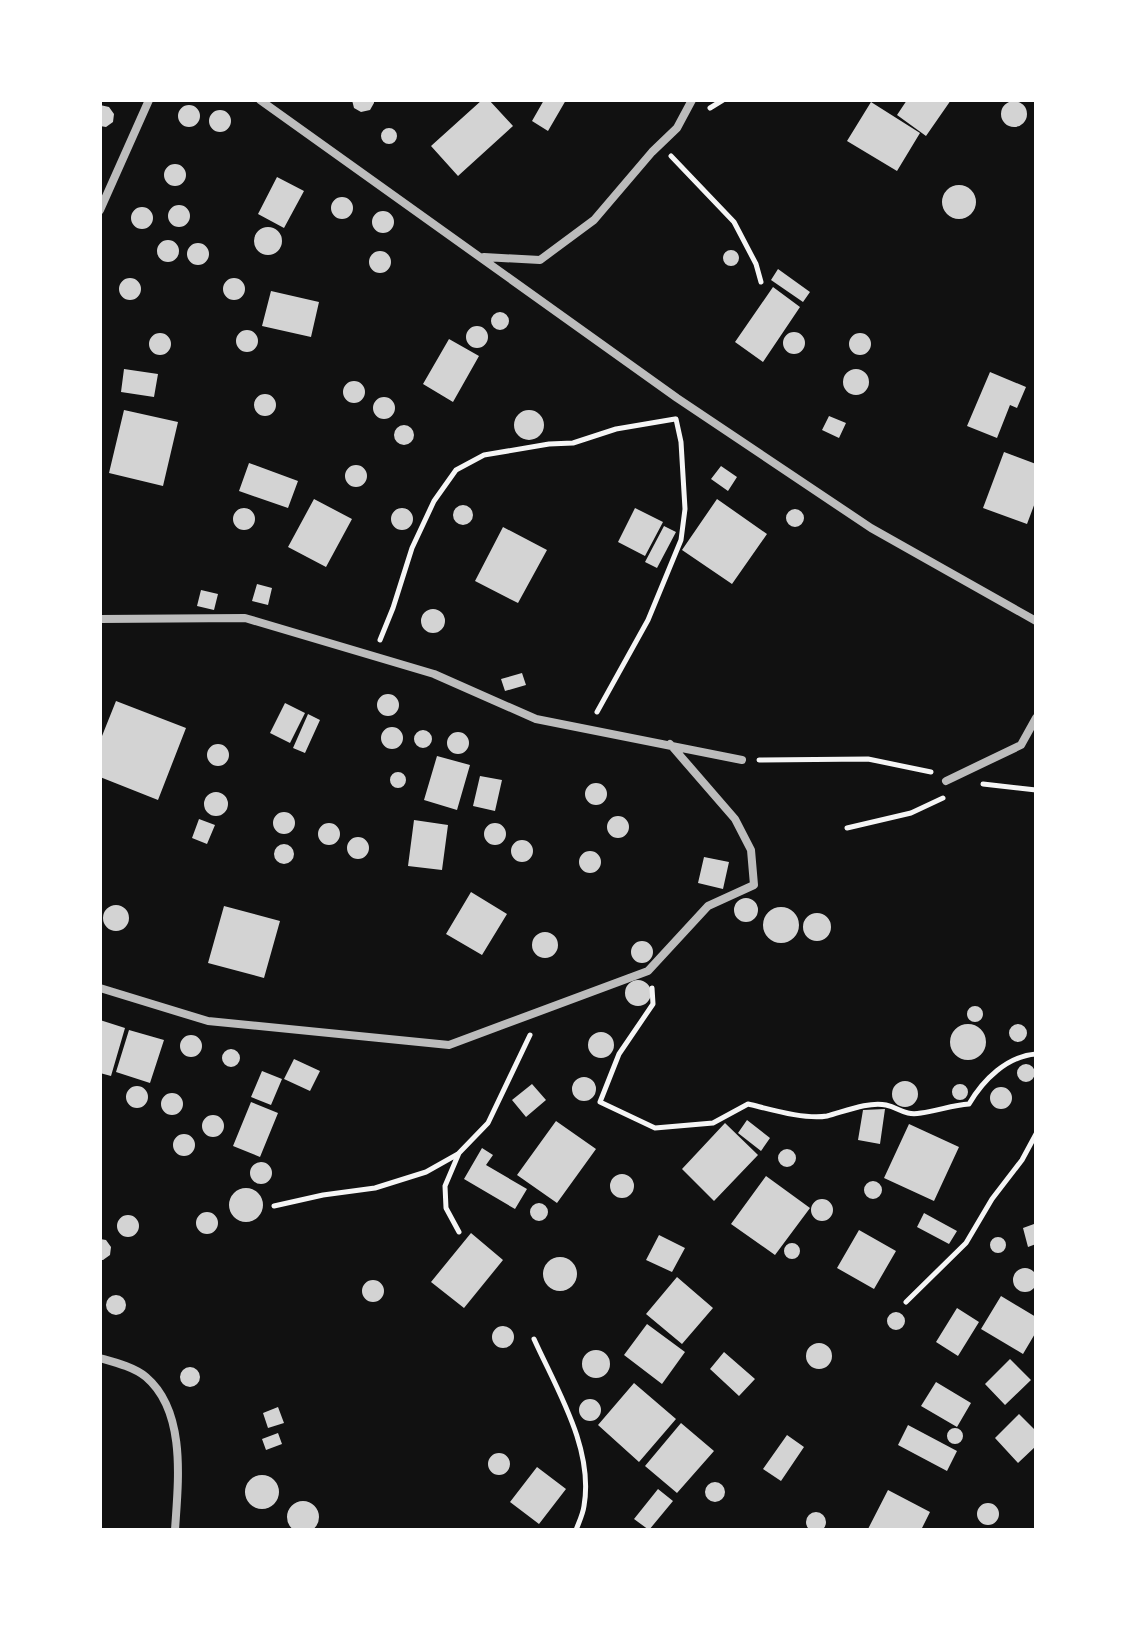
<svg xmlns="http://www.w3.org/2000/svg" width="1136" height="1630" font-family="'Roboto Condensed',sans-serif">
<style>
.building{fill:#d3d3d3}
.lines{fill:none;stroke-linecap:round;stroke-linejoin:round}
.path{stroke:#f5f5f5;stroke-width:5}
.minor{stroke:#bcbcbc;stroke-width:8}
</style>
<rect width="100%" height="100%" fill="#111"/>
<!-- building -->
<path class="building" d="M352 100H374V103L370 110 361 112 354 108Z
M482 100H489L513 126 458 176 431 146Z
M544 100H566L548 131 532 121Z
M907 100H951L926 136 897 115Z
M1001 114a13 13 0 1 1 26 0a13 13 0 1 1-26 0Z
M871 102 920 133 897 171 847 141Z
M100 105 109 107 114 114 113 122 106 127 100 126Z
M178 116a11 11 0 1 1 22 0a11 11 0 1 1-22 0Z
M209 121a11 11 0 1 1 22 0a11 11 0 1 1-22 0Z
M381 136a8 8 0 1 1 16 0a8 8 0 1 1-16 0Z
M164 175a11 11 0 1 1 22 0a11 11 0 1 1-22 0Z
M277 177 304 191 284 228 258 214Z
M942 202a17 17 0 1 1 34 0a17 17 0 1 1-34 0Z
M331 208a11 11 0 1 1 22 0a11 11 0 1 1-22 0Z
M168 216a11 11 0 1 1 22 0a11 11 0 1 1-22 0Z
M131 218a11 11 0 1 1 22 0a11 11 0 1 1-22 0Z
M372 222a11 11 0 1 1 22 0a11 11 0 1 1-22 0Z
M254 241a14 14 0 1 1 28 0a14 14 0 1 1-28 0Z
M157 251a11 11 0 1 1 22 0a11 11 0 1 1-22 0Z
M187 254a11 11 0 1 1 22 0a11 11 0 1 1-22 0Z
M723 258a8 8 0 1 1 16 0a8 8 0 1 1-16 0Z
M369 262a11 11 0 1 1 22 0a11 11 0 1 1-22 0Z
M778 269 810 292 803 302 771 280Z
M119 289a11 11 0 1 1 22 0a11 11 0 1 1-22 0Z
M223 289a11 11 0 1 1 22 0a11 11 0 1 1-22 0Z
M773 287 800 307 763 362 735 342Z
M271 291 319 302 311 337 262 326Z
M491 321a9 9 0 1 1 18 0a9 9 0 1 1-18 0Z
M466 337a11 11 0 1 1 22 0a11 11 0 1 1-22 0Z
M236 341a11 11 0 1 1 22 0a11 11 0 1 1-22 0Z
M783 343a11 11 0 1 1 22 0a11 11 0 1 1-22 0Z
M849 344a11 11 0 1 1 22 0a11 11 0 1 1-22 0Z
M149 344a11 11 0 1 1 22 0a11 11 0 1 1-22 0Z
M449 339 479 356 453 402 423 384Z
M843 382a13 13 0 1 1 26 0a13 13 0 1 1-26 0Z
M124 369 158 374 154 397 121 392Z
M990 372 1026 387 1017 408 1010 405 997 438 967 426Z
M343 392a11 11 0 1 1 22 0a11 11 0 1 1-22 0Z
M254 405a11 11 0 1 1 22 0a11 11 0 1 1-22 0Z
M373 408a11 11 0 1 1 22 0a11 11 0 1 1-22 0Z
M514 425a15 15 0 1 1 30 0a15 15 0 1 1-30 0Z
M124 410 178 422 163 486 109 473Z
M829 416 846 423 839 438 822 430Z
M394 435a10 10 0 1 1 20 0a10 10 0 1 1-20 0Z
M1004 452 1036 464V500L1027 524 983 508Z
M249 463 298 481 288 508 239 491Z
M345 476a11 11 0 1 1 22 0a11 11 0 1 1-22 0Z
M721 466 737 477 728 491 711 479Z
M314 499 352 519 326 567 288 547Z
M717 499 767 534 732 584 682 550Z
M453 515a10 10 0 1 1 20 0a10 10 0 1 1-20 0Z
M635 508 663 522 645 556 618 542Z
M391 519a11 11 0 1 1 22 0a11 11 0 1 1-22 0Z
M233 519a11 11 0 1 1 22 0a11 11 0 1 1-22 0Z
M786 518a9 9 0 1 1 18 0a9 9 0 1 1-18 0Z
M664 526 676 532 657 568 645 562Z
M503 527 547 550 518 603 475 581Z
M257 584 272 588 268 605 252 601Z
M201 590 218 594 214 610 197 606Z
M421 621a12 12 0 1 1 24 0a12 12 0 1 1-24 0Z
M522 673 526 685 505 691 501 679Z
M377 705a11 11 0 1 1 22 0a11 11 0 1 1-22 0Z
M116 701 186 728 158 800 100 777V741Z
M285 703 305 713 290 743 270 733Z
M308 714 320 720 305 753 293 748Z
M381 738a11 11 0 1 1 22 0a11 11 0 1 1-22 0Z
M414 739a9 9 0 1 1 18 0a9 9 0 1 1-18 0Z
M447 743a11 11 0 1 1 22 0a11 11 0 1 1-22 0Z
M207 755a11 11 0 1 1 22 0a11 11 0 1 1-22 0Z
M437 756 470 765 457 810 424 800Z
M390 780a8 8 0 1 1 16 0a8 8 0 1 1-16 0Z
M480 776 502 780 495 811 473 806Z
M585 794a11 11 0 1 1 22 0a11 11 0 1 1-22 0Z
M204 804a12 12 0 1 1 24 0a12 12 0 1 1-24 0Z
M273 823a11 11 0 1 1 22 0a11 11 0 1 1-22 0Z
M607 827a11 11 0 1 1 22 0a11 11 0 1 1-22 0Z
M199 819 215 825 207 844 192 838Z
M414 820 448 825 442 870 408 866Z
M484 834a11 11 0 1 1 22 0a11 11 0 1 1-22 0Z
M318 834a11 11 0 1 1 22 0a11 11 0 1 1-22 0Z
M347 848a11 11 0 1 1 22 0a11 11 0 1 1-22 0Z
M511 851a11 11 0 1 1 22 0a11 11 0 1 1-22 0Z
M274 854a10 10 0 1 1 20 0a10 10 0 1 1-20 0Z
M579 862a11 11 0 1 1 22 0a11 11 0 1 1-22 0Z
M704 857 729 862 723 889 698 883Z
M471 892 507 914 482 955 446 934Z
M734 910a12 12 0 1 1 24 0a12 12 0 1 1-24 0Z
M103 918a13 13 0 1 1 26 0a13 13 0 1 1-26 0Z
M224 906 280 921 264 978 208 963Z
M763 925a18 18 0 1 1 36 0a18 18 0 1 1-36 0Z
M803 927a14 14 0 1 1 28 0a14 14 0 1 1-28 0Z
M532 945a13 13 0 1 1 26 0a13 13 0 1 1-26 0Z
M631 952a11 11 0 1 1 22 0a11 11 0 1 1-22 0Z
M625 993a13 13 0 1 1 26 0a13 13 0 1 1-26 0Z
M967 1014a8 8 0 1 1 16 0a8 8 0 1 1-16 0Z
M100 1020 125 1028 111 1076 100 1073Z
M1009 1033a9 9 0 1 1 18 0a9 9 0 1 1-18 0Z
M950 1042a18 18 0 1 1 36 0a18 18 0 1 1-36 0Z
M129 1030 164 1040 150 1083 116 1072Z
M588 1045a13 13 0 1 1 26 0a13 13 0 1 1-26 0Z
M180 1046a11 11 0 1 1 22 0a11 11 0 1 1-22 0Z
M222 1058a9 9 0 1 1 18 0a9 9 0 1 1-18 0Z
M294 1059 320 1071 310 1091 284 1079Z
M1017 1073a9 9 0 1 1 18 0a9 9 0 1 1-18 0Z
M262 1071 282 1079 271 1105 251 1097Z
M572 1089a12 12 0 1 1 24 0a12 12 0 1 1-24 0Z
M892 1094a13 13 0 1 1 26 0a13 13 0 1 1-26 0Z
M952 1092a8 8 0 1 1 16 0a8 8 0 1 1-16 0Z
M532 1084 546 1100 526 1117 512 1100Z
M126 1097a11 11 0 1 1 22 0a11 11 0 1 1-22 0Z
M990 1098a11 11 0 1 1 22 0a11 11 0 1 1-22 0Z
M161 1104a11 11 0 1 1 22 0a11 11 0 1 1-22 0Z
M251 1102 278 1113 260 1157 233 1146Z
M885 1109 880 1144 858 1140 863 1110Z
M202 1126a11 11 0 1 1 22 0a11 11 0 1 1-22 0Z
M747 1120 770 1138 761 1151 738 1133Z
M556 1121 596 1149 557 1203 517 1175Z
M725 1123 758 1155 714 1201 682 1169Z
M909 1124 959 1147 934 1201 884 1178Z
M173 1145a11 11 0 1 1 22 0a11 11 0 1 1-22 0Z
M482 1148 493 1155 486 1165 527 1189 515 1209 464 1179Z
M778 1158a9 9 0 1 1 18 0a9 9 0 1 1-18 0Z
M250 1173a11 11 0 1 1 22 0a11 11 0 1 1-22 0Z
M610 1186a12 12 0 1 1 24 0a12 12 0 1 1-24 0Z
M766 1176 810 1208 775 1255 731 1224Z
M864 1190a9 9 0 1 1 18 0a9 9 0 1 1-18 0Z
M229 1205a17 17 0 1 1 34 0a17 17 0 1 1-34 0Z
M811 1210a11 11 0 1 1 22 0a11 11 0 1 1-22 0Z
M530 1212a9 9 0 1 1 18 0a9 9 0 1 1-18 0Z
M196 1223a11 11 0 1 1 22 0a11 11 0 1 1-22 0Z
M924 1213 957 1231 949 1244 917 1227Z
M117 1226a11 11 0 1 1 22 0a11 11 0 1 1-22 0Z
M1034 1224 1036 1244 1028 1247 1023 1228Z
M859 1230 896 1251 874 1289 837 1268Z
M471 1233 503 1260 464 1308 431 1282Z
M659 1235 685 1248 672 1272 646 1260Z
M990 1245a8 8 0 1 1 16 0a8 8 0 1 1-16 0Z
M100 1239 106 1240 111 1247 110 1255 103 1260H100Z
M784 1251a8 8 0 1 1 16 0a8 8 0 1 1-16 0Z
M543 1274a17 17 0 1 1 34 0a17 17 0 1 1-34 0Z
M1013 1280a12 12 0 1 1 24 0a12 12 0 1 1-24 0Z
M677 1277 713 1308 682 1344 646 1314Z
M362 1291a11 11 0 1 1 22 0a11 11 0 1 1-22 0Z
M106 1305a10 10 0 1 1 20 0a10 10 0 1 1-20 0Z
M1001 1296 1036 1317V1332L1023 1354 981 1329Z
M957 1308 979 1322 958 1356 936 1342Z
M887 1321a9 9 0 1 1 18 0a9 9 0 1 1-18 0Z
M647 1324 685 1352 662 1384 624 1355Z
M492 1337a11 11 0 1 1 22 0a11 11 0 1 1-22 0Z
M806 1356a13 13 0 1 1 26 0a13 13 0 1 1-26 0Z
M582 1364a14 14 0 1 1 28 0a14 14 0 1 1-28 0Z
M724 1352 755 1379 739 1396 710 1369Z
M1010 1359 1031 1380 1005 1405 985 1384Z
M180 1377a10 10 0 1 1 20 0a10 10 0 1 1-20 0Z
M936 1382 971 1403 957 1427 921 1406Z
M634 1383 676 1419 639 1462 598 1425Z
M579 1410a11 11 0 1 1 22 0a11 11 0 1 1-22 0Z
M278 1407 284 1423 268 1428 263 1413Z
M1019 1414 1036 1431V1446L1018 1463 995 1438Z
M681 1423 714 1451 677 1493 645 1466Z
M908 1425 957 1451 947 1471 898 1445Z
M947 1436a8 8 0 1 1 16 0a8 8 0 1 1-16 0Z
M278 1433 282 1444 266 1450 262 1439Z
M787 1435 804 1447 781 1481 763 1469Z
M488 1464a11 11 0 1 1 22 0a11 11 0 1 1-22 0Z
M537 1467 566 1489 539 1524 510 1502Z
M245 1492a17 17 0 1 1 34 0a17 17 0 1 1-34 0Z
M705 1492a10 10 0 1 1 20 0a10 10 0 1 1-20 0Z
M658 1489 673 1501 649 1530 634 1519Z
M888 1490 930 1512 921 1530 868 1529Z
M287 1517a16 16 0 1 1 32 0a16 16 0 1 1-32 0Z
M977 1514a11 11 0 1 1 22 0a11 11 0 1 1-22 0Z
M806 1522a10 10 0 1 1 20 0a10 10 0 1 1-20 0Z"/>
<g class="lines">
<!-- path -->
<path class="path" d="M710 108 723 100
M671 156 734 222 756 264 761 282
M380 640 393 608 412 548 434 501 456 470 484 455 549 444 573 443 616 429 675 419
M597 712 648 620 681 540 685 509 681 442 676 419
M759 760 868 759 931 772
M983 784 1036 790
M847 828 911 813 943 798
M652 988 653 1004 619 1054 600 1102 655 1128 713 1123 748 1104C769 1109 805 1120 827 1116 843 1112 869 1101 886 1105 900 1108 904 1116 921 1113 938 1111 952 1105 969 1104 983 1080 1007 1056 1036 1054
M274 1206 323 1195 375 1188 426 1172 458 1154
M459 1232 446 1208 445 1186 459 1153 488 1123 530 1035
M906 1302 966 1243 992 1199 1022 1160 1036 1134
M534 1339C557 1390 594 1449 584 1506 583 1514 579 1522 576 1530"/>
<!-- minor -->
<path class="minor" d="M260 100 677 398 871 528 1036 621
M100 210 149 100
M484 257 540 260 594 220 652 152 677 128 692 100
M100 619 245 618 434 674 536 719 742 760
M946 781 1021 745 1036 718
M100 988 208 1021 449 1045 648 971 708 906 754 885 751 850 735 819 670 744
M100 1358C114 1362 134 1367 146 1377 187 1412 178 1483 175 1530"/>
</g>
<!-- border -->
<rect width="1136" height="1630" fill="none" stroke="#ffffff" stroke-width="204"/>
</svg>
